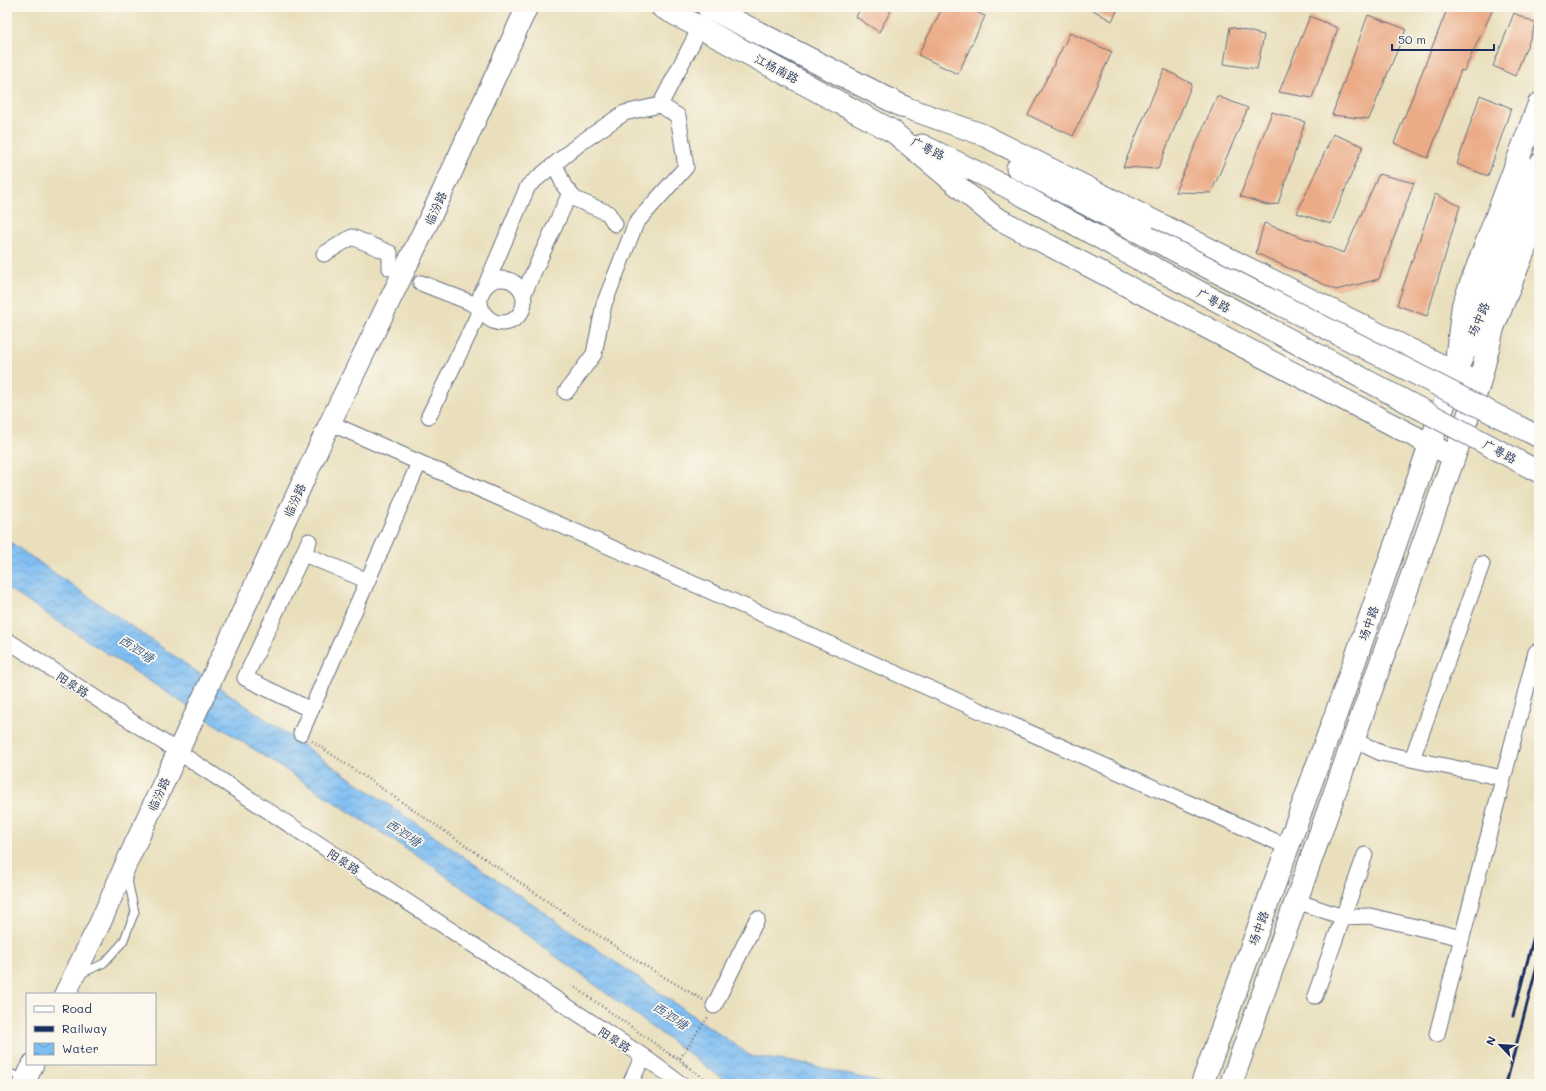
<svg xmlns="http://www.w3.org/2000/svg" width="1546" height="1091" font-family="Mali,'LXGW WenKai TC',sans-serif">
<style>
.water{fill:url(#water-waves);stroke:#4c76a8}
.building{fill:#ebab87}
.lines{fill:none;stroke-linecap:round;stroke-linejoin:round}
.lane-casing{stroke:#636d7f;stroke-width:9}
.street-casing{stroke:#636d7f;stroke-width:17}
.secondary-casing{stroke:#636d7f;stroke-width:23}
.primary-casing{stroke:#636d7f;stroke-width:24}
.path{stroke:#636d7f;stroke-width:2.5;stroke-dasharray:1 3;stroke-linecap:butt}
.lane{stroke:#fff;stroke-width:7}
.street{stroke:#fff;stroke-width:15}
.secondary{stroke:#fff;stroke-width:21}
.primary{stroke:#fff;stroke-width:22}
.rail{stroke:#1b2f5e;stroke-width:3}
.secondary-bridge-casing{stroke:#636d7f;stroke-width:23;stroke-linecap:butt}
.secondary-bridge{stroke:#fff;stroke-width:21}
.labels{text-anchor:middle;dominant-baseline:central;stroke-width:3.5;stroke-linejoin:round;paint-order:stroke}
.street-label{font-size:12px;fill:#1b2f5e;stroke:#fbf7ec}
.water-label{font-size:13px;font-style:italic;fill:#395a8a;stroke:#fbf7ec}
</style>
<defs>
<pattern id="water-waves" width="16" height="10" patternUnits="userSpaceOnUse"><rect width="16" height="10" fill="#7ebdf2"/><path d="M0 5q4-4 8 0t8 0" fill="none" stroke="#669ac7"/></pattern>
</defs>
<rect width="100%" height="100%" fill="#fbf7ec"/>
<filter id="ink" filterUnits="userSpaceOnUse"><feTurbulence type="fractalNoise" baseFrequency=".025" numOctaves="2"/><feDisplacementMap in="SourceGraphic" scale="8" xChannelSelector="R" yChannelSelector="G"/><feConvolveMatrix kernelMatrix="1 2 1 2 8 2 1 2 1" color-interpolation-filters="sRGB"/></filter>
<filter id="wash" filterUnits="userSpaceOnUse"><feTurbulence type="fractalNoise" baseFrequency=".012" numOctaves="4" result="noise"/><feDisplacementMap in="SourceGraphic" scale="16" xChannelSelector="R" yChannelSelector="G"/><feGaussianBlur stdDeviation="0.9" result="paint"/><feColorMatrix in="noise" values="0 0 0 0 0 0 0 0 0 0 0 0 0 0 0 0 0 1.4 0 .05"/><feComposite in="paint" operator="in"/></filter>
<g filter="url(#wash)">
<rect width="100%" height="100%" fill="#e9dfbc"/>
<!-- water -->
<path class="water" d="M7 540 751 1056 811 1065 886 1084H730L434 867 7 588Z"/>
<g id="blocks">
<!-- building -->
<path class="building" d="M861 7H893L879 32 856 17Z
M943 7H965L985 16 958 74 918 55Z
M1088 7H1119L1112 21Z
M1448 7H1494L1464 71 1461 70 1428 158 1394 143Z
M1514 13 1536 24 1515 76 1493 66Z
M1368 15 1406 29 1369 119 1332 115Z
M1310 16 1338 28 1312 98 1279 92Z
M1230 27 1264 35 1257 69 1224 64Z
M1070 33 1112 52 1073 136 1028 115Z
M1164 69 1192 84 1158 169 1123 167Z
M1480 95 1511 108 1488 176 1457 164Z
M1217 96 1248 108 1211 193 1175 192Z
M1272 112 1305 122 1278 204 1267 205 1240 196Z
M1333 134 1363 146 1331 224 1297 213Z
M1379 174 1414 183 1379 279 1336 290 1256 253 1264 223 1344 253Z
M1435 194 1460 206 1427 316 1397 305Z"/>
</g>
</g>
<g filter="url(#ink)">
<use href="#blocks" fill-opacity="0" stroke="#636d7f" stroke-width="1"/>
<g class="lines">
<defs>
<path id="lane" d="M81 974 104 963 123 942 135 912 127 876
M7 1072 24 1078"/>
<path id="street" d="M660 105 700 28
M555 164 564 186 575 199 608 213 615 224
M324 254 352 237 390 253V268
M480 301a22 22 0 1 1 44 0a22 22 0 1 1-44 0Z
M421 283 469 302 481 309 429 416
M485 287 528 186 579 144 624 113 660 105 678 116 686 167 636 223 604 304 594 354 566 392
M523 295 570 193
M330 423 1288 847
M309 541 245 678 311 710
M304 554 368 581
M7 640 643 1056 681 1084
M301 733 419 463
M1354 740 1381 753 1503 778
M1412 759 1482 564
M1296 901 1343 917 1370 916 1462 938
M1315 996 1365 855
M714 1006 757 919
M1437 1034 1536 652
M630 1084 643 1056"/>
<path id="secondary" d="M904 107 981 134 1479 384
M892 131 995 217 1454 457
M922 145 1009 188 1138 259
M1017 168 1148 237
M65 994 101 921 125 866 330 423 441 195 527 7
M24 1084 33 1064"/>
<path id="primary" d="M662 7 892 131
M708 7 904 107
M1457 353 1463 305 1539 104
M1202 1084 1346 686 1455 373 1480 316 1539 165
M1231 1084 1454 457 1479 384 1493 328 1539 213"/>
</defs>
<!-- lane casing -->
<use href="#lane" class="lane-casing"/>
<!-- street casing -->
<use href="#street" class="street-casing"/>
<!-- secondary casing -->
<use href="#secondary" class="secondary-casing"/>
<!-- primary casing -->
<use href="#primary" class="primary-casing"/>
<!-- path -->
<path class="path" d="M312 741 575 920 642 964 703 1000
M572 985 712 1084
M669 1054 680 1058 687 1066
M680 1058 708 1017"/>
<!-- lane -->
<use href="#lane" class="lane"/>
<!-- street -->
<use href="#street" class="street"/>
<!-- secondary -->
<use href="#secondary" class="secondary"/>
<!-- primary -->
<use href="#primary" class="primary"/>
<!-- rail -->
<path class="rail" d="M1513 1016 1539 917
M1506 1084 1539 958"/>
<defs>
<path id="secondary-bridge" d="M1148 237 1539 437
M1138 259 1539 472"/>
</defs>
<!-- secondary-bridge casing -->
<use href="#secondary-bridge" class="secondary-bridge-casing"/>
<!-- secondary-bridge -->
<use href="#secondary-bridge" class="secondary-bridge"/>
</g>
</g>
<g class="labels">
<!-- street labels -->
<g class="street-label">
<text transform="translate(777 68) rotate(28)">江杨南路</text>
<text transform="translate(928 148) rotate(26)">广粤路</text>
<text transform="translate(435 208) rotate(-65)">临汾路</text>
<text transform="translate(1214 300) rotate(28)">广粤路</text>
<text transform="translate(1478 319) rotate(-67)">场中路</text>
<text transform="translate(1500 451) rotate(28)">广粤路</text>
<text transform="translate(294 500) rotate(-65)">临汾路</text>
<text transform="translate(1368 623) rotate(-71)">场中路</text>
<text transform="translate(73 684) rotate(33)">阳泉路</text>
<text transform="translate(158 794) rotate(-65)">临汾路</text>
<text transform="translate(344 861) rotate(33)">阳泉路</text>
<text transform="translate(1258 928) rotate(-70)">场中路</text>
<text transform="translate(615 1039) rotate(33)">阳泉路</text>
</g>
<!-- water labels -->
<g class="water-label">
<text transform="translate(137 648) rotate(34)">西泗塘</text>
<text transform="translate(404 832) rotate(34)">西泗塘</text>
<text transform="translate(671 1015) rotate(34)">西泗塘</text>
</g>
</g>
<!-- margin -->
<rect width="1546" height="1091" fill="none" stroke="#fbf7ec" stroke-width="24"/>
<!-- legend -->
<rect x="26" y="993" width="130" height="72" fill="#fbf7ec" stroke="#a1a7b3"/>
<rect x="34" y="1006" width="20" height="6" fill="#ffffff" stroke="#a1a7b3"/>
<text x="62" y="1013" font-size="12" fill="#1b2f5e">Road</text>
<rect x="34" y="1026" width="20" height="6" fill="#1b2f5e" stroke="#a1a7b3"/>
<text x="62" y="1033" font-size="12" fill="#1b2f5e">Railway</text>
<rect x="34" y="1043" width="20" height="12" fill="url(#water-waves)" stroke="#a1a7b3"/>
<text x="62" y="1053" font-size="12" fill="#1b2f5e">Water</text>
<!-- north arrow -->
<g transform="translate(1500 1045) rotate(295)" stroke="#fbf7ec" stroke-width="3" paint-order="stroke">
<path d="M0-3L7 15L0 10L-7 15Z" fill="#1b2f5e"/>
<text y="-6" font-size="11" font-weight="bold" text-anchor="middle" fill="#1b2f5e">N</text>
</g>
<!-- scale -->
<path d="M1392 44v6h102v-6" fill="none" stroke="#1b2f5e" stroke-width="2"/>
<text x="1398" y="44" font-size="12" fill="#1b2f5e" stroke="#fbf7ec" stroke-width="3" paint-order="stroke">50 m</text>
</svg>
